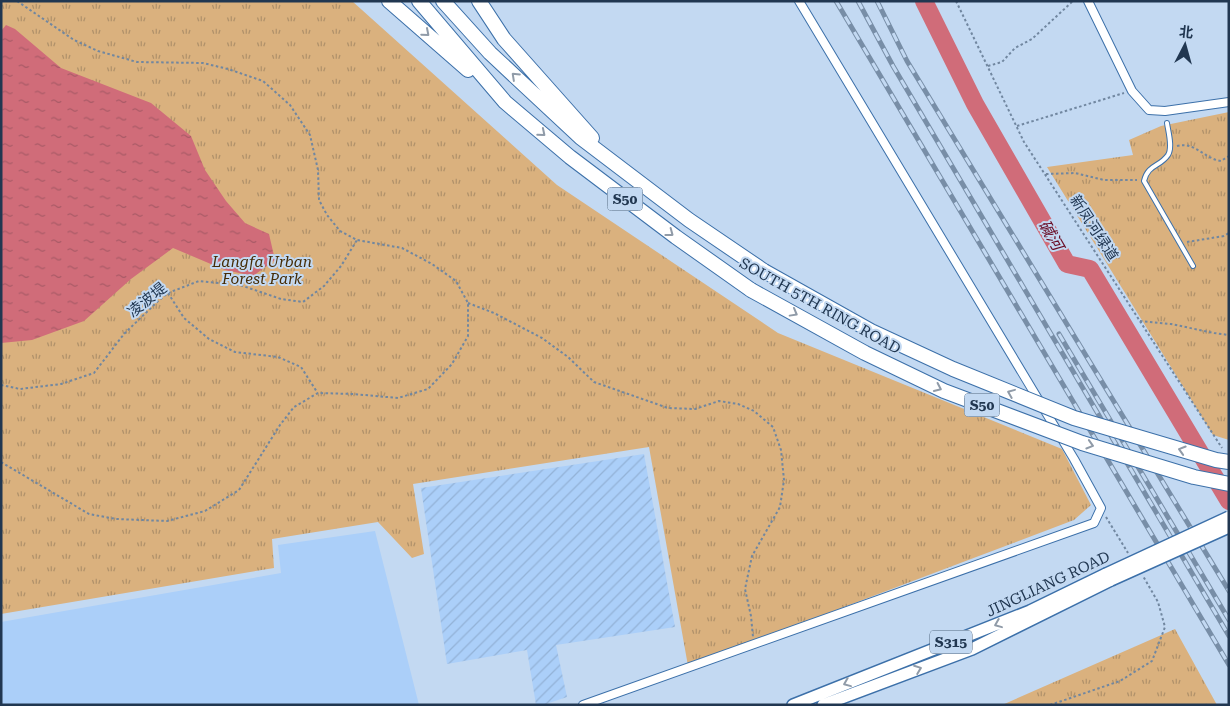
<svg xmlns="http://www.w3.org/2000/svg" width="1230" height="706" font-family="'Roboto Serif','Noto Sans SC',serif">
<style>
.built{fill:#abcff9}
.industrial{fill:url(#industrial-furrows)}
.park{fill:url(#park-tufts)}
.water{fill:url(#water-ripples)}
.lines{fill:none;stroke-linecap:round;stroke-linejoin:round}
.river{stroke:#d06c79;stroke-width:18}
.lane-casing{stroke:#3c70a9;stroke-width:6}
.street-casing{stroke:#3c70a9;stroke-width:10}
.primary-casing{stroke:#3c70a9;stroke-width:14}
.highway-casing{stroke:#3c70a9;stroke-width:16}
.path{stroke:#7187a0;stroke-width:2;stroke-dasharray:2.5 2.5;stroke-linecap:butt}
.lane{stroke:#fff;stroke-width:4}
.street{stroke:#fff;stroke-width:8}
.primary{stroke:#fff;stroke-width:11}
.highway{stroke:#fff;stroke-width:14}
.rail-casing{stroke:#788ea7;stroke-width:5}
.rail{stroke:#c3d9f2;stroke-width:3;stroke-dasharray:9;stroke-linecap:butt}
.primary-bridge-casing{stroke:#3c70a9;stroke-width:14;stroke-linecap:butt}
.highway-bridge-casing{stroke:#3c70a9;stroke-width:16;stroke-linecap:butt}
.primary-bridge{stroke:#fff;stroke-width:11}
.highway-bridge{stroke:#fff;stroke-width:14}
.oneway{stroke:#909ba8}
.labels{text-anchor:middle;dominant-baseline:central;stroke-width:4;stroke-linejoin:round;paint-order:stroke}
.shield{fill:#c3d9f2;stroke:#526881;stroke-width:1}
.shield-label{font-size:14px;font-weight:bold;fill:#213751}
.street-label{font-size:15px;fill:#213751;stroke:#c3d9f2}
.park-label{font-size:15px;font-style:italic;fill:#452c06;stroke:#c3d9f2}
.water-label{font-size:16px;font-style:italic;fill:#6a0d26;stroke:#c3d9f2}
</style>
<defs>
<pattern id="industrial-furrows" width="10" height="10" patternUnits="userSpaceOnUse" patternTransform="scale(1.25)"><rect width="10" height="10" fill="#abcff9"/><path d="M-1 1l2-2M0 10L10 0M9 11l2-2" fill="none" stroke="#93b2d7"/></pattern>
<pattern id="park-tufts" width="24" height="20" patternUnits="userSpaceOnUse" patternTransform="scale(1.25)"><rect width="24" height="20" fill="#dab17e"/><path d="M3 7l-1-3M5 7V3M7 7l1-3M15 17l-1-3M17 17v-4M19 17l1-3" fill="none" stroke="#b0916a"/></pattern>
<pattern id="water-ripples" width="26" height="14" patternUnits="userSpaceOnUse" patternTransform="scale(1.25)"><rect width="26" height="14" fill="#d06c79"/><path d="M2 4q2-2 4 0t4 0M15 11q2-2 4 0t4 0" fill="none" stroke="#a85a66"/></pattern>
</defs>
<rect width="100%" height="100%" fill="#c3d9f2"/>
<!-- built -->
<path class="built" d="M375 531 419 705H1V622L281 573 278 545Z"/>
<!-- industrial -->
<path class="industrial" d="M644 454 675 627 556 645 567 697 543 705H536L527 650 447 664 421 488Z"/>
<!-- park -->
<path class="park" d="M1 1H352L557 185 778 333 1062 449 1091 505 1074 520 688 666 649 447 413 484 424 554 412 558 378 522 272 539 274 568 1 614Z
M1229 112V440L1213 435 1047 167 1133 155 1129 140 1161 126Z
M1175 629 1217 705H1002Z"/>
<!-- water -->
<path class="water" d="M6 25 15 29 61 68 151 103 191 136 205 170 226 201 245 223 269 234 275 260 253 276 225 270 173 248 131 279 84 321 32 340 1 343V31Z"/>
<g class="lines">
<!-- river -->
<path class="river" d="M924 1 975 104 1067 264 1090 269 1229 501"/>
<defs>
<path id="lane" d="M1167 123C1168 131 1173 147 1168 155 1160 167 1148 164 1144 181L1193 266"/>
<path id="street" d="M1088 1 1132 91 1149 110 1165 111 1229 102
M583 705 1094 523 1101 508 1074 459 799 1"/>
<path id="primary" d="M793 705 1030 611 1106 574
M823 705 972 649 1111 580"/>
<path id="highway" d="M389 1 468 70
M419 1 505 102 570 157 676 237 751 290
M443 1 490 53 581 138 689 220 764 271
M479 1 504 39 592 138"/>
</defs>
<!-- lane casing -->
<use href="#lane" class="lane-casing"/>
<!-- street casing -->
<use href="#street" class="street-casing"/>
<!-- primary casing -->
<use href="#primary" class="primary-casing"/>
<!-- highway casing -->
<use href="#highway" class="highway-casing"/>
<!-- path -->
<path class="path" d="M956 1 1024 142 1222 448
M988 66 1002 62 1015 48 1032 39 1073 1
M1017 126 1124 93
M1177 146C1194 141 1205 159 1221 161L1229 156
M1046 174 1075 173 1104 180H1137
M1187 242 1224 236 1229 233
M168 293 184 318 209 339 235 352 278 357 301 367 317 392
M468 303 494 313 542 338 568 357 594 382 668 408 695 409 719 401 738 404 754 411 773 427 781 450 784 480 780 507 752 556 745 589 751 616 753 637
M1140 321 1171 324 1214 333 1229 335
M1 385 20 389 61 384 94 373 124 334 157 302 168 293 199 281 240 285 281 299 303 302 324 286 341 266 357 240
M1 462 89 514 116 519 167 521 205 511 239 490 280 425 294 407 318 393 353 394 398 398 428 389 452 364 468 336V303L456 281 432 264 402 248 357 240 340 231 327 215 319 200 318 170 310 135 290 105 263 81 228 69 203 63 137 62 98 51 74 40 17 1
M1106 517 1128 553
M1050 705 1120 681 1152 661 1165 627 1158 602 1143 576"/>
<!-- lane -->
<use href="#lane" class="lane"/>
<!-- street -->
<use href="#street" class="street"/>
<!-- primary -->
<use href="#primary" class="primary"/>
<!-- highway -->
<use href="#highway" class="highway"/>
<defs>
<path id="rail" d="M836 1 1229 665
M858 1 893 66 1229 636
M877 1 907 61 1229 591
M1059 334 1229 620"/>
</defs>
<!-- rail casing -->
<use href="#rail" class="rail-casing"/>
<!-- rail -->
<use href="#rail" class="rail"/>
<defs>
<path id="primary-bridge" d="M1106 574 1229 517
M1111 580 1229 527"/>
<path id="highway-bridge" d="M764 271 871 331 953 369 1074 418 1216 460 1229 462
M751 290 865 353 944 391 1082 443 1194 477 1229 484"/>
</defs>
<!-- primary-bridge casing -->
<use href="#primary-bridge" class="primary-bridge-casing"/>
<!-- highway-bridge casing -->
<use href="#highway-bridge" class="highway-bridge-casing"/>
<!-- primary-bridge -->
<use href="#primary-bridge" class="primary-bridge"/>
<!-- highway-bridge -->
<use href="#highway-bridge" class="highway-bridge"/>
</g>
<!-- one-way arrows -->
<defs><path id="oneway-chevron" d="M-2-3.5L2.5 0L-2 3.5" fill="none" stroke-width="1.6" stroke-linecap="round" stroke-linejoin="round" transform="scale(1.25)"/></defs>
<g class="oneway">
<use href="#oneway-chevron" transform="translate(426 33) rotate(41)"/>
<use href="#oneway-chevron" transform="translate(515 76) rotate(-137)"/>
<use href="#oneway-chevron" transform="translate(542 133) rotate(40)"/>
<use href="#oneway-chevron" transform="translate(670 233) rotate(37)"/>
<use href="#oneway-chevron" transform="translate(794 313) rotate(29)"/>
<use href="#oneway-chevron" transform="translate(938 388) rotate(25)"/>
<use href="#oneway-chevron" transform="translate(1011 393) rotate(-158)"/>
<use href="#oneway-chevron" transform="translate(1090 445) rotate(17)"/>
<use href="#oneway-chevron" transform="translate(1182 450) rotate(-163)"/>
<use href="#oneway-chevron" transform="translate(998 624) rotate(158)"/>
<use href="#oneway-chevron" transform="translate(918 669) rotate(-21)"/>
<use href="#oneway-chevron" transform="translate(847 683) rotate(158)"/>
</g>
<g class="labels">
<!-- shield labels -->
<g class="shield">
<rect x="607.5" y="187.5" width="35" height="23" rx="4"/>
<rect x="964.5" y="393.5" width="35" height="23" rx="4"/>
<rect x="930" y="630.5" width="42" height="23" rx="4"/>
</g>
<g class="shield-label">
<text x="625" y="199">S50</text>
<text x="982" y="405">S50</text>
<text x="951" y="642">S315</text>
</g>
<!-- street labels -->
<g class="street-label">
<text transform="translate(1094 228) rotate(57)">新凤河绿道</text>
<text transform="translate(147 300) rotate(-39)">凌波堤</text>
<text transform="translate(820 306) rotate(29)">SOUTH 5TH RING ROAD</text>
<text transform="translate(1048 584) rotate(-25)">JINGLIANG ROAD</text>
</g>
<!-- park labels -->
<g class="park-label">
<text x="262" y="262">Langfa Urban<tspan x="262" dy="17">Forest Park</tspan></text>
</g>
<!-- water labels -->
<g class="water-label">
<text transform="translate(1051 235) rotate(60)">碱河</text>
</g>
</g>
<!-- border -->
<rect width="1230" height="706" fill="none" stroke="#213751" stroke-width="5"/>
<!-- north arrow -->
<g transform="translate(1185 45) rotate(6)" stroke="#c3d9f2" stroke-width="4" paint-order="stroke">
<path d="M0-4L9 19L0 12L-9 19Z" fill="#213751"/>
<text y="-8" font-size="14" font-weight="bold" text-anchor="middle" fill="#213751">北</text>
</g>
</svg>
